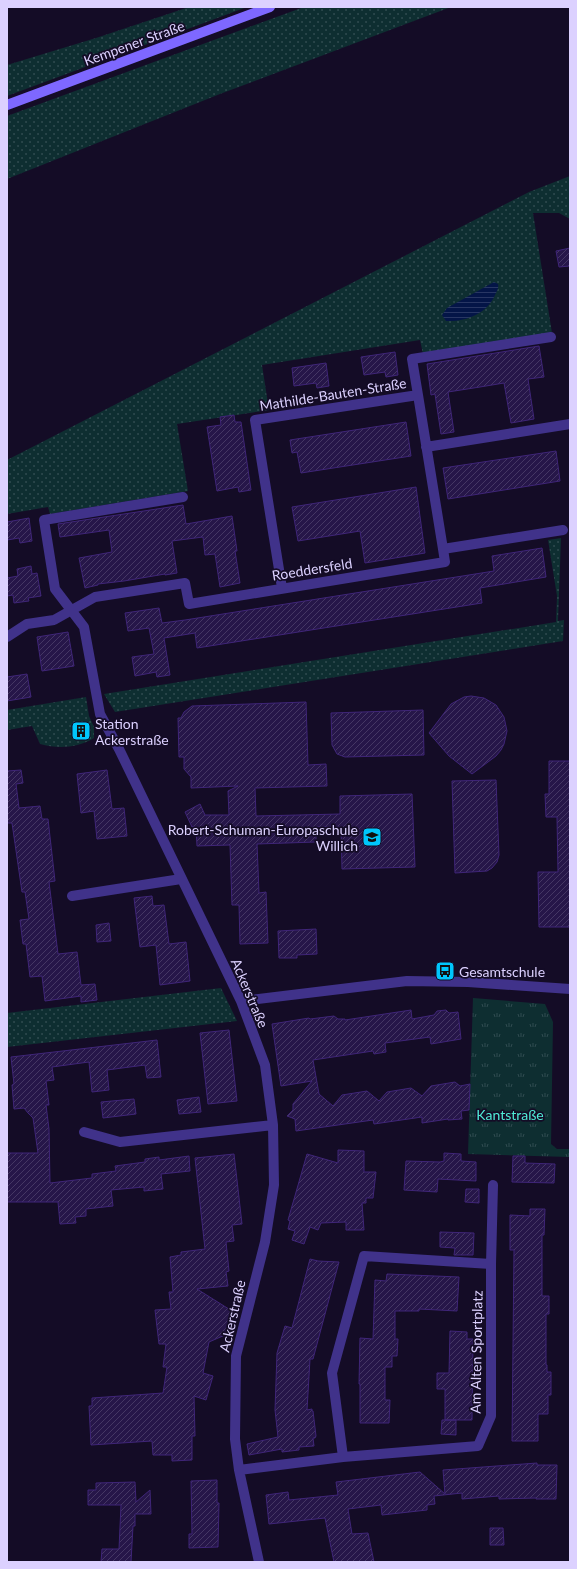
<svg xmlns="http://www.w3.org/2000/svg" width="577" height="1569" font-family="Lato,sans-serif">
<style>
.grass{fill:url(#grass-dots)}
.park{fill:url(#park-tufts)}
.water{fill:url(#water-rules)}
.building{fill:url(#building-hatch);stroke:#3f2578}
.lines{fill:none;stroke-linecap:round;stroke-linejoin:round}
.street{stroke:#40328a;stroke-width:10}
.secondary{stroke:#7e68ff;stroke-width:10}
.labels{text-anchor:middle;dominant-baseline:central;stroke-width:3.5;stroke-linejoin:round;paint-order:stroke}
.street-label{font-size:14px;fill:#dcd1ff;stroke:#140c26}
.poi-label{font-size:14px;fill:#dcd1ff;stroke:#140c26;text-anchor:start}
.park-label{font-size:14px;fill:#50ecd7;stroke:#140c26}
</style>
<defs>
<pattern id="grass-dots" width="8" height="8" patternUnits="userSpaceOnUse"><rect width="8" height="8" fill="#0e2e31"/><path d="M2 2h.1M6 6h.1" fill="none" stroke="#304b50" stroke-width="1.8" stroke-linecap="round"/></pattern>
<pattern id="park-tufts" width="24" height="20" patternUnits="userSpaceOnUse"><rect width="24" height="20" fill="#0e2e31"/><path d="M3 7l-1-3M5 7V3M7 7l1-3M15 17l-1-3M17 17v-4M19 17l1-3" fill="none" stroke="#304b50"/></pattern>
<pattern id="water-rules" width="6" height="5" patternUnits="userSpaceOnUse"><rect width="6" height="5" fill="#041547"/><path d="M0 2.5h6" fill="none" stroke="#283663"/></pattern>
<pattern id="building-hatch" width="6" height="6" patternUnits="userSpaceOnUse"><rect width="6" height="6" fill="#261649"/><path d="M-1 1l2-2M0 6l6-6M5 7l2-2" fill="none" stroke="#453764"/></pattern>
</defs>
<rect width="100%" height="100%" fill="#140c26"/>
<!-- grass -->
<path class="grass" d="M189 7H247L7 96V65L96 38Z
M304 7H451L220 94 7 179V116Z
M570 176V194L569 195 570 196V219L559 213H533L552 333 423 354 420 340 262 365 269 410 177 424 188 491 50 514 48 507 7 514V460L529 192Z
M561 538 558 621 564 620 563 641 115 712 104 694 556 622 557 596 548 540Z
M86 697 89 716 94 727V738C78 748 58 749 40 744L32 726 7 730V710Z
M221 988 237 1021 7 1047V1013Z"/>
<!-- park -->
<path class="park" d="M473 998 545 1004 553 1022 551 1144 557 1149H570V1157L468 1154Z"/>
<!-- water -->
<path class="water" d="M494 282 498 284C499 288 497 291 495 295 487 314 465 322 446 321L442 315 447 308Z"/>
<!-- building -->
<path class="building" d="M570 248V266L559 267 556 251Z
M539 346 544 377 528 379 534 419 511 423 504 383 480 387 448 392 454 432 441 434 435 394 431 395 427 364Z
M395 352 398 375 386 377 385 372 364 375 361 357Z
M326 363 329 386 317 388 316 383 294 386 292 368Z
M234 415 235 422H241L251 490 239 492 238 487 217 491 207 427 221 425 220 417Z
M406 422 411 456 301 473 297 452 292 453 290 440Z
M556 451 560 481 448 499 443 468Z
M416 487 425 553 365 563 360 531 298 541 292 507Z
M183 505 186 524 232 516 237 551H235L240 583 220 587 215 554 205 555 203 537 172 541 177 573 165 575V574L124 581 98 584V585L85 588 79 558 112 552 109 530 60 537 58 524Z
M29 518 32 541 20 543 19 538 7 540V522Z
M542 548 546 577 480 588 482 603 197 648 195 633 164 638 170 675 157 677 156 672 135 676 132 657 154 654 149 628 128 631 125 613 159 608 162 623 185 620 494 571 492 556Z
M31 566 32 574 37 573 41 596 28 598 29 601 14 603 13 595 7 596V578L18 576 17 569Z
M68 632 74 666 42 671 37 637Z
M27 674 31 697 7 701V677Z
M471 696 484 698 496 705 504 717 507 731 504 744 501 750 496 756 472 774 449 756 429 733 451 704 464 697Z
M306 702 308 765 326 764 327 786 255 788 256 816 340 814V796L412 794 415 867 342 869 341 827H316V842L257 844 259 893 266 892 268 943 240 944 239 905H232L230 845 197 846 196 827H192L185 812 200 804 205 815H229L228 791 238 786 191 788V777L184 769V757H179L178 718H181L184 712 192 706Z
M423 710 424 755 345 757 337 754 332 745 331 713Z
M549 761H570V927H539L538 872H558L557 817H546L545 794H549Z
M21 770 23 783 16 784 19 808 40 806 42 819H48L55 881 49 882 58 954 77 952 81 985 95 984 97 1000 81 1002V996L45 1001 42 976 30 977 26 944H23L20 920 29 919 25 892H22L12 823H7V771Z
M107 770 112 809 124 808 127 836 97 839 94 811 81 813 77 774Z
M496 780 499 855 497 862 492 868 487 871 455 873 452 781Z
M152 896 153 906 164 905 169 944 186 942 190 981 160 985 156 945 140 947 134 898Z
M109 923 111 941 97 942 96 925Z
M316 929 317 954 297 955V958H279L278 931Z
M411 1010 412 1019 434 1015 437 1011 446 1010 449 1013 458 1012 461 1039 431 1044 430 1037 385 1043 386 1052 374 1054 373 1051 313 1060 319 1094 333 1106 342 1095 367 1091 379 1101 387 1092 411 1088 422 1096 431 1086 455 1082 460 1086 470 1084 469 1110 461 1111 462 1119 448 1120V1119L422 1123V1117L374 1124 373 1120 296 1131 295 1119 287 1116 293 1110V1104L312 1081 281 1086 272 1024 309 1018 310 1019 334 1016 338 1019H345V1020Z
M229 1030 237 1101 208 1104 200 1033Z
M157 1040 161 1077 147 1078 145 1065 107 1070 109 1090 92 1092 89 1062 52 1067 54 1080 46 1081 49 1105H46L49 1129 50 1183 92 1178V1174L116 1171 115 1166 145 1162V1159L159 1157V1160L189 1156 190 1171 161 1174 163 1189 144 1191V1187L111 1190 113 1206 86 1209V1216L75 1217 76 1223 60 1224 58 1202H7V1153H38L33 1118 28 1113 24 1108 14 1109 12 1085 14 1084 11 1057Z
M199 1097 201 1112 179 1114 177 1100Z
M134 1099 136 1114 103 1118 101 1102Z
M338 1150 364 1151V1172H376L373 1198H366V1203H362L364 1230H346V1222L321 1223 318 1230 310 1227 304 1244 292 1240 295 1231 288 1229 290 1221 288 1220 307 1154 338 1163Z
M444 1153 461 1154V1161L476 1162V1181L438 1179 437 1192 404 1190 406 1161 440 1162 444 1161Z
M234 1154 242 1224 232 1225 234 1241 226 1242 229 1271 226 1272 228 1286 197 1289 232 1311 225 1335 209 1342 203 1373 213 1376 206 1400 194 1396 195 1436H192V1460L172 1461V1455H153L152 1441 91 1445 89 1406H92V1398L163 1393 167 1367H163L166 1344H159L155 1310 171 1309 169 1292H173L170 1257 181 1255V1252L205 1249 195 1158Z
M513 1156H525V1163L555 1164 554 1183 512 1182Z
M466 1189H479V1203L465 1202Z
M530 1209H545L544 1235H542V1296H549V1314H546V1365H547V1372H551V1395H548V1414H538V1441H512L514 1250H510V1215L530 1216Z
M440 1232 474 1233 473 1255H454L455 1248 440 1247Z
M310 1259 318 1261 339 1262 313 1359H310L307 1410 312 1409V1411H313L316 1436 315 1438H313L314 1446 299 1447V1450L282 1452V1449L249 1455 247 1444 278 1437 275 1410 277 1353 285 1326 292 1328Z
M387 1274 459 1277 457 1311 419 1309V1311H395V1339H398L397 1356H392V1367H385V1400H390L389 1423H360V1384H359L360 1338 373 1339 375 1280 386 1281Z
M450 1331 467 1332V1339H473L472 1420H445V1389H437V1373H449Z
M442 1420H456V1435L441 1434Z
M537 1463V1465H557L556 1499H536V1498L499 1499V1496L462 1499V1493L434 1496 435 1504 427 1505V1510L382 1515 381 1505 348 1509 352 1534 368 1533 374 1562H334L325 1518 269 1524 266 1495 288 1492 289 1500 338 1495 336 1482 420 1472 445 1494 443 1470Z
M217 1480V1503H219L218 1547 189 1548V1534H192L191 1481Z
M135 1482 136 1502 150 1490 151 1514H135V1526H133L131 1562H101L102 1549H119L121 1505H88V1490H96V1483Z
M490 1528H503L504 1545H490Z"/>
<g class="lines">
<!-- street -->
<path class="street" d="M418 395 412 359 551 337
M426 447 570 424
M183 497 44 520 55 589 84 627 100 714 119 749 241 1001 265 1065 273 1125 274 1185 265 1242 236 1356 235 1439 239 1470 259 1562
M282 588 255 420 418 395 443 549
M7 637 27 624 54 620 95 597 185 583 189 604 445 562 443 549 563 530
M72 896 181 879
M241 1001 407 981 468 982 570 989
M84 1132 120 1142 273 1125
M491 1264 493 1185
M239 1470 343 1457 478 1446 491 1416V1264L364 1256 332 1373 343 1457"/>
<!-- secondary -->
<path class="secondary" d="M7 105 270 7"/>
</g>
<!-- icons -->
<defs>
<symbol id="building-square" viewBox="-11 -11 22 22"><rect x="-9" y="-9" width="18" height="18" rx="4" fill="#00c6fc" stroke="#140c26"/><path d="M-4-6H4V6H1V3H-1V6H-4ZM-2.5-4.3h1.7v1.8h-1.7ZM.8-4.3h1.7v1.8H.8ZM-2.5-1h1.7V.8h-1.7ZM.8-1h1.7V.8H.8Z" fill="#111"/></symbol>
<symbol id="school-square" viewBox="-11 -11 22 22"><rect x="-9" y="-9" width="18" height="18" rx="4" fill="#00c6fc" stroke="#140c26"/><path d="M0-5L7-2L0 1L-7-2ZM-4 1L0 2.5L4 1V4Q0 6-4 4Z" fill="#111"/></symbol>
<symbol id="bus-square" viewBox="-11 -11 22 22"><rect x="-9" y="-9" width="18" height="18" rx="4" fill="#00c6fc" stroke="#140c26"/><path d="M-5-6H5V4H4V6H2V4H-2V6H-4V4H-5ZM-3.5-4V0h7V-4ZM-3.5 1.2v1.5H-2V1.2ZM2 1.2v1.5H3.5V1.2Z" fill="#111"/></symbol>
</defs>
<g fill-rule="evenodd">
<use href="#building-square" x="70" y="720" width="22" height="22"/>
<use href="#school-square" x="361" y="826" width="22" height="22"/>
<use href="#bus-square" x="434" y="960" width="22" height="22"/>
</g>
<g class="labels">
<!-- street labels -->
<g class="street-label">
<text transform="translate(134 43) rotate(-20)">Kempener Straße</text>
<text transform="translate(333 394) rotate(-9)">Mathilde-Bauten-Straße</text>
<text transform="translate(312 569) rotate(-9)">Roeddersfeld</text>
<text transform="translate(250 993) rotate(67)">Ackerstraße</text>
<text transform="translate(232 1316) rotate(-77)">Ackerstraße</text>
<text transform="translate(476 1352) rotate(-89)">Am Alten Sportplatz</text>
</g>
<!-- poi labels -->
<g class="poi-label">
<text x="95" y="723">Station<tspan x="95" dy="16">Ackerstraße</tspan></text>
<text x="358" y="829" text-anchor="end">Robert-Schuman-Europaschule<tspan x="358" dy="16">Willich</tspan></text>
<text x="459" y="971">Gesamtschule</text>
</g>
<!-- park labels -->
<g class="park-label">
<text x="510" y="1114">Kantstraße</text>
</g>
</g>
<!-- border -->
<rect width="577" height="1569" fill="none" stroke="#dcd1ff" stroke-width="16"/>
</svg>
